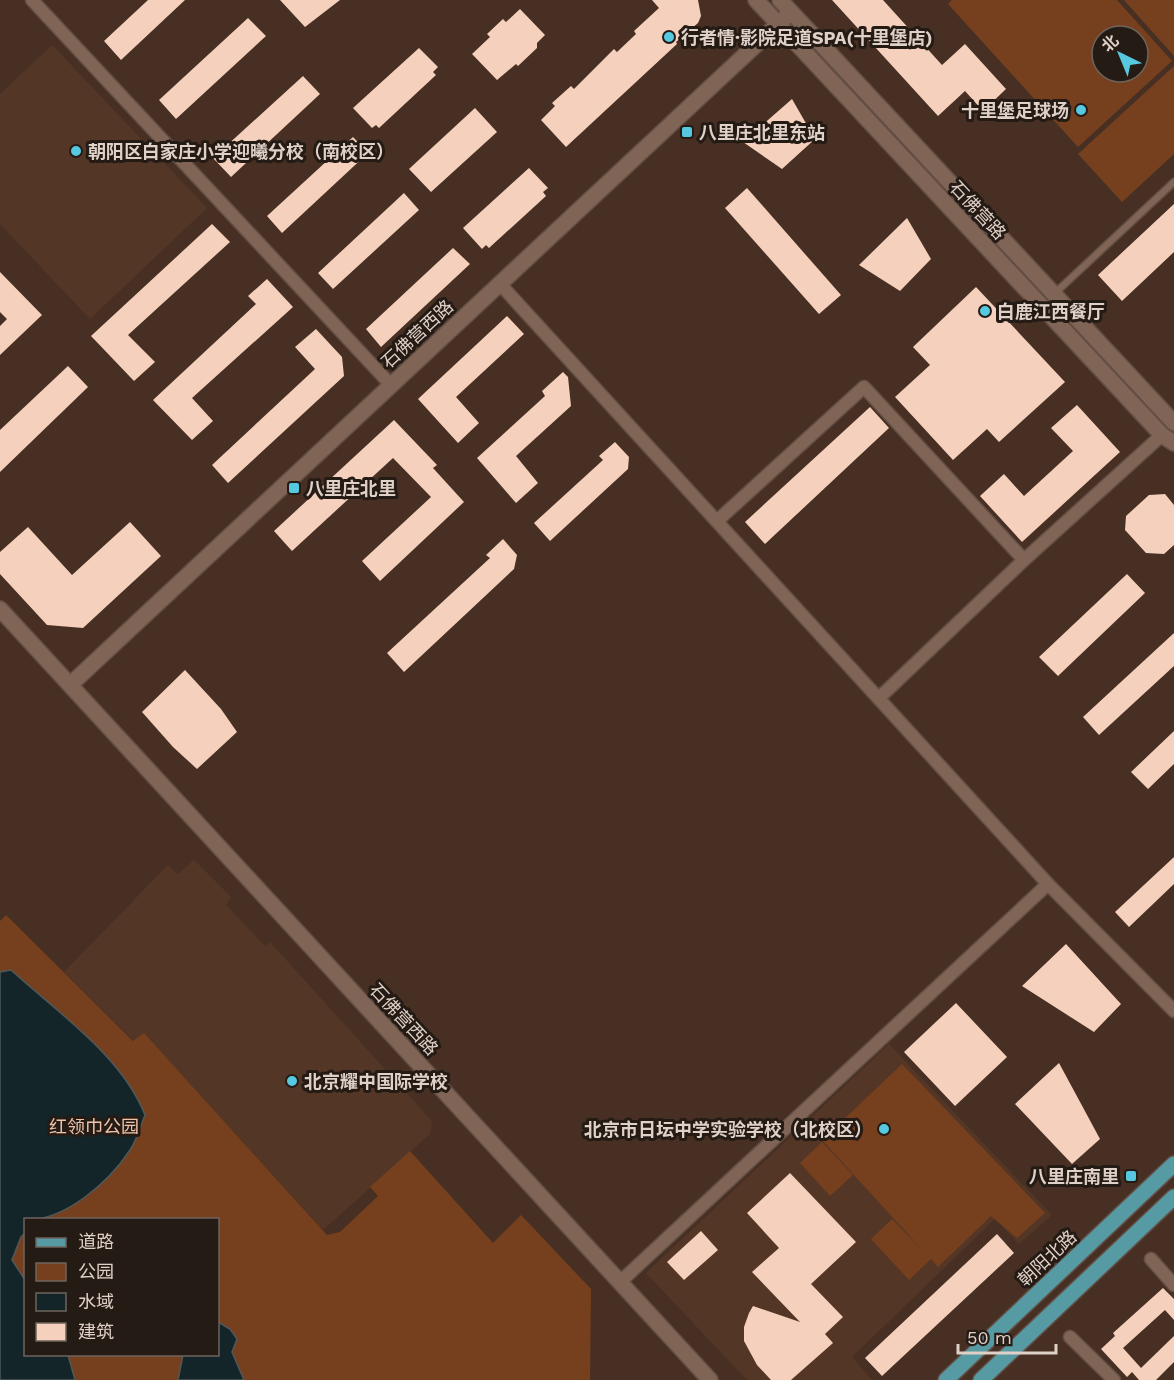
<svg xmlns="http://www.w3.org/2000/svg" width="1174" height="1380" font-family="'Work Sans','Noto Sans SC',sans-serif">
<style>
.built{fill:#543626}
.green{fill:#76401e;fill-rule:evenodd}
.water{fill:#132529;stroke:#505859;stroke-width:1.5}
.building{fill:#f5d0bc}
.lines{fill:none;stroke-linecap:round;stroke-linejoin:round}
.service-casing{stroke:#624e44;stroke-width:9}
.minor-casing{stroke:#624e44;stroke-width:15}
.tertiary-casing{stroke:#624e44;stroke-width:18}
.primary-casing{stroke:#624e44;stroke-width:18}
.service{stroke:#806557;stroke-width:6}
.minor{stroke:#806557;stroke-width:12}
.tertiary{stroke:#806557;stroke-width:15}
.primary{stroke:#569aa4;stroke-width:15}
.poi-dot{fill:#56c9e1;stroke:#251b15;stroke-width:2}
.labels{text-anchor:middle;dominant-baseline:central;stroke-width:6;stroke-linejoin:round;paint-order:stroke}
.poi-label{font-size:18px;font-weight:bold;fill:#dfd0c8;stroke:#251b15;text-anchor:start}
.street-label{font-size:18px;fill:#dfd0c8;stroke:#251b15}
.park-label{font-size:18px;fill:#f0c3ab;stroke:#251b15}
</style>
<rect width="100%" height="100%" fill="#473023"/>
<!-- built -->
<path class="built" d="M52 45 207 208 90 319 0 224V94Z
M194 860 231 897 226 905 265 946 270 942 432 1121 430 1134 323 1230 144 1034 134 1041 64 972 168 865 178 874Z
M889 1044 1052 1215 1019 1244 995 1219 852 1357 872 1380H747L646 1273Z"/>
<!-- green -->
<path class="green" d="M952 0H1117L1172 61 1078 147 948 4ZM1102 36H1138V72H1102Z
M1124 0H1174V56Z
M1174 66V154L1122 202 1078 154Z
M6 915 133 1041 144 1033 327 1235 340 1232 378 1196 370 1187 410 1151 493 1243 521 1215 591 1289 590 1380H0V921ZM26 1220H218V1354H26Z
M902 1064 1045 1213 1017 1238 991 1216 938 1267 931 1259 909 1280 871 1239 892 1219 927 1255 822 1140Z
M822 1142 853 1175 830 1196 800 1163Z"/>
<!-- water -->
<path class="water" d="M11 970C57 1012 122 1056 145 1115 140 1127 137 1140 130 1150 109 1182 66 1220 26 1220L25 1233 21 1237 12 1260 25 1280 26 1354 68 1355 75 1380H0V972Z
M218 1322 230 1329 237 1339 232 1352 244 1380H178L183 1355 218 1354Z"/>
<!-- building -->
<path class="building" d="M148 0H185L121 60 104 41Z
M280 0H340L305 27Z
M652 0H698L701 16 698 23 676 42 677 44 566 147 541 120 555 106 552 103 571 86 574 89 614 49 617 52 636 34 634 31 659 8Z
M832 0H883L942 65 965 44 1006 89 983 111 965 91 938 116Z
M520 9 545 35 537 43V48L518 66 516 64 497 80 472 54 490 37 487 34 503 19 506 22Z
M248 18 266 36 176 119 159 100Z
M419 48 438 67 433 72 436 75 379 128 376 125 372 128 353 108Z
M303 76 320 94 231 177 213 158Z
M792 99 815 139 782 169 743 142Z
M475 108 497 132 431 192 409 169Z
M353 137 368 153 282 233 267 216Z
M529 168 548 188 543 192 546 196 489 248 486 245 482 249 463 228Z
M747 188 841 295 819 314 725 208Z
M404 193 419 210 333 289 318 273Z
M1174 204V252L1122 301 1098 275Z
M907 218 931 259 900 291 859 265Z
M212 224 230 242 128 335 155 362 134 381 91 336Z
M453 248 470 264 381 347 366 329Z
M0 272 42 315 0 355V326L7 319 0 312Z
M267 279 293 307 192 398 213 421 192 440 153 400 256 304 248 296Z
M976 287 1065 382 999 442 987 429 953 460 895 397 930 365 913 347Z
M507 316 524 334 456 397 479 423 458 443 418 399Z
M316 329 342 357 344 376 228 483 212 465 315 369 295 347Z
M68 366 88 387 0 472V430Z
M563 372 568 377 571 406 516 456 538 483 516 503 477 458 545 396 542 391Z
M1077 405 1120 452 1022 542 980 496 1004 474 1024 496 1073 451 1051 428Z
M870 407 889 428 765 544 745 522Z
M394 420 437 465 433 468 464 502 380 581 362 561 431 497 393 458 292 551 274 531Z
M615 442 629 457 628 469 550 541 534 523 603 460 599 456Z
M1165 494 1174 505V545L1164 554 1146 553 1125 530 1126 516 1149 495Z
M130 522 161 556 83 628 47 625 0 574V552L28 527 72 575Z
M503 539 517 555 514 569 404 672 387 653 490 558 486 555Z
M1127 574 1145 593 1058 676 1039 657Z
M1174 633V666L1099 735 1083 717Z
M185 670 221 709 237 732 197 769 173 747 142 712Z
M1174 731V764L1148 789 1131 772Z
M1174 857V884L1129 927 1115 912Z
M1066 944 1121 1004 1094 1032 1022 986Z
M956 1003 1007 1057 955 1106 904 1052Z
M1059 1063 1100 1139 1072 1164 1015 1104Z
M790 1173 856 1242 811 1284 843 1317 825 1334 833 1343 791 1380H771L757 1365 744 1341V1327L749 1313 753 1306 800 1322 752 1272 779 1248 747 1213Z
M701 1231 718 1250 684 1280 667 1262Z
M997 1234 1014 1253 882 1376 865 1358Z
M1163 1288 1174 1299V1320L1165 1310 1123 1348 1141 1368 1174 1336V1362L1156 1380H1139L1132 1372 1127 1377 1101 1349 1115 1336 1113 1333Z"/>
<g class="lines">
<defs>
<path id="service" d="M1054 294 1174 182"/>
<path id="minor" d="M32 0 391 385
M500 284 1048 884 1174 1011
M717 521 864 387 1024 560
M879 698 1024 560 1162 435
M1151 1259 1174 1285
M620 1282 1048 884
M1070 1337 1114 1380"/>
<path id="tertiary" d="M756 0 1162 435 1174 443
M780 0 1174 423
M0 609 710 1380
M70 685 791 12"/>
<path id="primary" d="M946 1380 1174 1164
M981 1380 1174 1197"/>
</defs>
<!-- service casing -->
<use href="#service" class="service-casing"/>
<!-- minor casing -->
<use href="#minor" class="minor-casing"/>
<!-- tertiary casing -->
<use href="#tertiary" class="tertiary-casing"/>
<!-- primary casing -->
<use href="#primary" class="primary-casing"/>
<!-- service -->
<use href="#service" class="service"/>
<!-- minor -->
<use href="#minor" class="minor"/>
<!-- tertiary -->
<use href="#tertiary" class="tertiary"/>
<!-- primary -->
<use href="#primary" class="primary"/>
</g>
<!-- markers -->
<g class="poi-dot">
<circle cx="669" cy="37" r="6"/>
<circle cx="1081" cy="110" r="6"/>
<rect x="681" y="126" width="12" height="12" rx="3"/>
<circle cx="76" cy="151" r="6"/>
<circle cx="985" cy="311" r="6"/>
<rect x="288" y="482" width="12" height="12" rx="3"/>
<circle cx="292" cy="1081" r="6"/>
<circle cx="884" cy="1129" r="6"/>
<rect x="1125" y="1170" width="12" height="12" rx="3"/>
</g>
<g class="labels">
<!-- poi labels -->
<g class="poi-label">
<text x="681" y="37">行者情·影院足道SPA(十里堡店)</text>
<text x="1069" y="110" text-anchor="end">十里堡足球场</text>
<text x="699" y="132">八里庄北里东站</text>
<text x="88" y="151">朝阳区白家庄小学迎曦分校（南校区）</text>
<text x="997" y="311">白鹿江西餐厅</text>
<text x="306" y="488">八里庄北里</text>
<text x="304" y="1081">北京耀中国际学校</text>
<text x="872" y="1129" text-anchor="end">北京市日坛中学实验学校（北校区）</text>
<text x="1119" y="1176" text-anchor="end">八里庄南里</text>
</g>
<!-- street labels -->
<g class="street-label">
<text transform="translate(978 210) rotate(47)">石佛营路</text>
<text transform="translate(417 334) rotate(-43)">石佛营西路</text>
<text transform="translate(404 1019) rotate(47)">石佛营西路</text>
<text transform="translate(1047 1258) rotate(-43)">朝阳北路</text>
</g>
<!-- park labels -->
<g class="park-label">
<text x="94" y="1126">红领巾公园</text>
</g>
</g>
<!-- legend -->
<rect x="24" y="1218" width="195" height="138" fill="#251b15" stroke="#6f635d" stroke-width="1.5"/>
<rect x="36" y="1238" width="30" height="9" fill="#569aa4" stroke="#6f635d" stroke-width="1.5"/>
<text x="78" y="1248" font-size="18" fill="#dfd0c8">道路</text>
<rect x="36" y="1263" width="30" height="18" fill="#76401e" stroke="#6f635d" stroke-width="1.5"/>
<text x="78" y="1278" font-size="18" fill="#dfd0c8">公园</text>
<rect x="36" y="1293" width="30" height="18" fill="#132529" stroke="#6f635d" stroke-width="1.5"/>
<text x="78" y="1308" font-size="18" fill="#dfd0c8">水域</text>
<rect x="36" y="1323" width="30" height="18" fill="#f5d0bc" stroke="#6f635d" stroke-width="1.5"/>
<text x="78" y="1338" font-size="18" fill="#dfd0c8">建筑</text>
<!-- north arrow -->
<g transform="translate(1120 54) rotate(317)"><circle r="28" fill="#251b15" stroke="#6f635d" stroke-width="1.5"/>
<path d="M0-4.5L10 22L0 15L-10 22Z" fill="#56c9e1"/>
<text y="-9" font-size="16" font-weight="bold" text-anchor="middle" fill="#dfd0c8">北</text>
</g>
<!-- scale -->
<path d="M958 1344v9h98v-9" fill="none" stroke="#dfd0c8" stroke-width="3"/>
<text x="967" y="1344" font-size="18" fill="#dfd0c8" stroke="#251b15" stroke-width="4.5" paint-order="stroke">50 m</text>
</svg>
